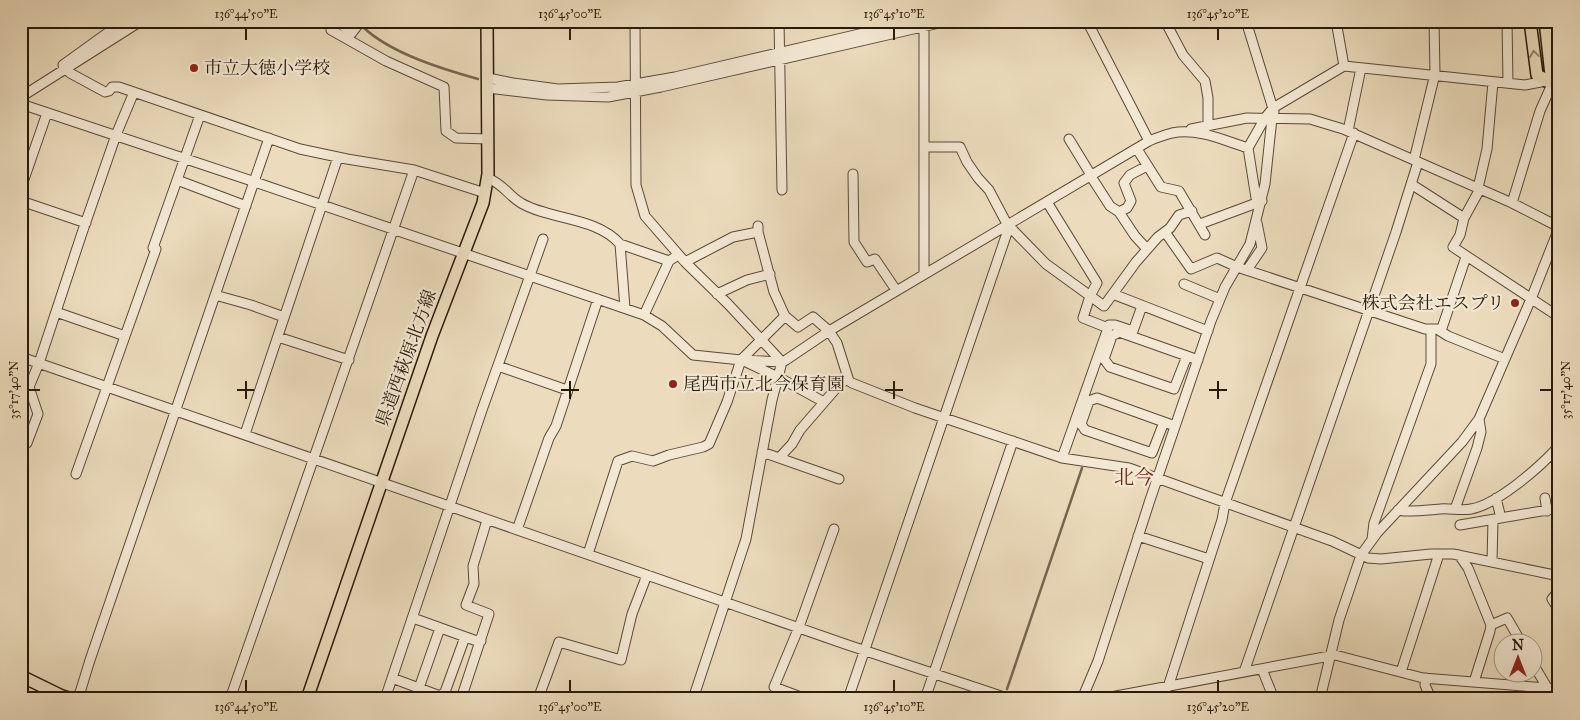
<svg xmlns="http://www.w3.org/2000/svg" width="1580" height="720" font-family="'IM FELL Great Primer','Noto Serif JP',serif">
<style>
.lines{fill:none;stroke-linecap:round;stroke-linejoin:round}
.stream{stroke:#756750;stroke-width:2.5}
.minor-casing{stroke:#594a36;stroke-width:11}
.major-casing{stroke:#281a09;stroke-width:14}
.minor{stroke:#f3e8d4;stroke-width:9}
.major{stroke:#ecdcbd;stroke-width:11}
.oneway{stroke:#94856c}
.ticks{fill:none;stroke:#281a09;stroke-width:2}
.poi-dot{fill:#8f2418;stroke:#f3e8d4;stroke-width:2}
.labels{text-anchor:middle;dominant-baseline:central;stroke-width:4.5;stroke-linejoin:round;paint-order:stroke}
.poi-label{font-size:18px;fill:#281a09;stroke:#f3e8d4;text-anchor:start}
.street-label{font-size:18px;fill:#281a09;stroke:#f3e8d4}
.quarter-label{font-size:20px;fill:#7a1f14;stroke:#f3e8d4}
.neatline{fill:none;stroke:#281a09;stroke-width:2}
.ticks-label{font-size:12px;text-anchor:middle;fill:#281a09}
</style>
<rect width="100%" height="100%" fill="#ecdcbd"/>
<filter id="stains"><feTurbulence type="fractalNoise" baseFrequency=".004" numOctaves="4"/><feColorMatrix values="0 0 0 0 .2 0 0 0 0 .09 0 0 0 0 .02 0 0 0 .5 -.17"/></filter>
<radialGradient id="worn" r=".72"><stop offset=".6" stop-color="#630" stop-opacity="0"/><stop offset="1" stop-color="#630" stop-opacity=".3"/></radialGradient>
<g class="lines">
<!-- stream -->
<path class="stream" d="M363 27C390 53 442 69 478 79
M599 92 614 91
M1007 689 1082 468"/>
<defs>
<path id="minor" d="M337 21 352 33
M635 21 636 185 645 216 685 262 728 304 782 362 772 400 746 539 693 699
M779 21 782 190
M924 21V273
M1087 21 1149 141
M1165 21 1183 55 1205 81 1208 98V126
M1246 21 1274 112
M1336 21 1344 66
M1507 21 1508 83
M331 30 386 61 444 87 446 131 456 138 488 139
M347 39 361 21
M63 65 124 21
M67 69 70 73 105 92 109 91 112 87H119L300 149 347 159 414 170 485 193
M488 78 513 83 558 89 618 87 675 77 915 21
M488 88 547 95 608 97 661 87 948 21
M21 97 141 21
M21 104 255 182 644 315 662 326 693 355 741 360 782 362 786 360 829 331 1149 141C1156 138 1164 135 1172 133 1198 128 1223 140 1248 148
M1191 129 1247 118 1310 119 1343 129 1512 203 1559 227
M1348 131 1361 68
M1069 139 1091 175
M924 147H960L967 162 978 178 989 190 1007 224 1046 264 1104 306 1136 262 1158 237 1170 228 1179 215 1192 211
M1137 149 1161 187 1179 191 1205 235
M1414 160 1435 74 1434 21
M853 174 854 242 867 262 875 259 896 290
M1090 175 1110 206 1119 212 1135 236 1147 249
M488 178C504 185 508 195 521 203 550 220 597 217 620 244L625 308
M177 180 246 206
M1411 184 1464 218
M21 188 47 113
M1478 188 1487 149 1493 82
M1480 189 1464 218 1460 235 1453 247 1559 317
M21 201 86 223
M1262 201 1256 198 1248 148 1265 118 1273 108 1344 66 1525 85 1546 81
M1047 202 1097 283 1090 296 1083 318 1108 328
M1512 203 1540 111 1552 84
M1119 212 1127 208 1131 201 1124 183 1130 175 1147 166
M1200 224 1262 201
M758 226V232L774 292 785 316 798 327 813 317 829 331 837 343 849 381 852 383 915 408 1062 458 1129 468 1332 541 1368 558 1381 559 1431 554H1453L1559 576
M1165 232 1191 269 1217 258 1237 267 1425 329H1437L1448 336 1505 359
M620 244 669 261
M685 262 733 237 758 232
M1247 270 1262 248 1257 223
M1184 284 1220 299
M717 294 747 280 770 274
M1113 294 1208 331
M215 295 251 305 284 317
M56 312 125 336
M644 315 669 261 678 255
M1441 331 1466 257
M278 337 349 360
M1187 356 1174 389 1110 367 1104 359 1112 336 1119 332 1187 356 1198 360
M21 357 845 644 1010 699
M746 362 778 377 824 402
M498 366 567 390
M1558 379 1559 380
M1164 422 1152 453 1085 430 1081 424 1089 401 1097 398 1175 426
M245 434 338 157
M21 447 27 443 38 414 29 387 39 363 81 236 116 135 134 92
M762 452 839 479
M1552 454 1559 465
M780 457 792 444 800 430 839 385 848 378
M1062 458 1109 325H1115L1133 331 1142 306
M76 474 156 249 153 248 200 115
M1496 498 1501 518
M1545 498 1547 511
M1455 509 1477 448 1481 432 1479 419
M1398 510C1413 513 1425 510 1440 509 1450 508 1461 511 1471 509 1498 504 1540 467 1559 446
M1460 525 1559 508
M517 530 549 438 556 426 598 299
M1138 536 1209 559
M1372 539 1374 523 1431 364V329
M588 554 618 461 632 456 653 461 669 455 703 447 709 444 727 402 741 360 785 316
M1459 555 1468 568 1491 625 1490 631 1474 682
M1492 561 1493 520
M1556 594 1552 599 1559 610
M413 618 474 640 481 641
M1491 625 1507 618 1521 642
M1532 662 1548 689
M1262 669 1274 699
M1244 672 1396 232 1418 162
M1401 672 1439 554
M392 678 440 696 445 692 465 637
M1426 678 1425 685 1431 699
M1168 687 1222 520 1225 503 1354 133
M419 688 440 628
M78 699 90 660 269 138
M230 699 414 170
M385 699 482 410 543 239
M461 699 489 614 466 605 474 584 473 566 487 520
M538 699 559 642 621 660 632 614 647 575
M806 699 774 687 799 627 834 529
M848 699 1009 227
M925 699 1013 441
M1082 699 1098 661 1150 500 1211 321 1225 287 1250 244 1265 184 1272 118
M1100 699 1335 655 1423 678 1559 689
M1320 699 1339 620 1361 555 1377 533 1462 442 1479 419 1531 299 1559 228"/>
<path id="major" d="M1530 21 1537 75 1559 86
M1545 21 1551 75 1546 81
M21 676 62 696 72 699
M307 699 432 336 483 203 488 174 487 21"/>
</defs>
<!-- minor casing -->
<use href="#minor" class="minor-casing"/>
<!-- major casing -->
<use href="#major" class="major-casing"/>
<!-- minor -->
<use href="#minor" class="minor"/>
<!-- major -->
<use href="#major" class="major"/>
</g>
<!-- one-way arrows -->
<defs><path id="oneway-chevron" d="M-2-3.5L2.5 0L-2 3.5" fill="none" stroke-width="1.6" stroke-linecap="round" stroke-linejoin="round" transform="scale(1.25)"/></defs>
<use class="oneway" href="#oneway-chevron" transform="translate(1534 54) rotate(-98)"/>
<!-- ticks -->
<path class="ticks" d="M246 28V40M570 28V40M894 28V40M1218 28V40M246 381V399M570 381V399M894 381V399M1218 381V399M28 390H40M237 390H254M561 390H579M885 390H903M1209 390H1227M1540 390H1552M246 680V692M570 680V692M894 680V692M1218 680V692"/>
<!-- markers -->
<g class="poi-dot">
<circle cx="194" cy="68" r="5"/>
<circle cx="1515" cy="303" r="5"/>
<circle cx="673" cy="384" r="5"/>
</g>
<g class="labels">
<!-- poi labels -->
<g class="poi-label">
<text x="204" y="68">市立大徳小学校</text>
<text x="1505" y="303" text-anchor="end">株式会社エスプリ</text>
<text x="683" y="384">尾西市立北今保育園</text>
</g>
<!-- street labels -->
<g class="street-label">
<text transform="translate(406 358) rotate(-70)">県道西萩原北方線</text>
</g>
<!-- quarter labels -->
<g class="quarter-label">
<text x="1134" y="477">北今</text>
</g>
</g>
<!-- margin -->
<rect width="1580" height="720" fill="none" stroke="#ecdcbd" stroke-width="55"/>
<!-- north arrow -->
<g transform="translate(1518 658)"><circle r="24" fill="#f3e8d4" stroke="#a29683"/>
<path d="M0-4L9 19L0 12L-9 19Z" fill="#8f2418"/>
<text y="-8" font-size="14" font-weight="bold" text-anchor="middle" fill="#281a09">N</text>
</g>
<rect x="28" y="28" width="1524" height="664" class="neatline"/>
<g class="ticks-label">
<text x="246" y="18">136°44'50"E</text>
<text x="570" y="18">136°45'00"E</text>
<text x="894" y="18">136°45'10"E</text>
<text x="1218" y="18">136°45'20"E</text>
<text transform="translate(14 390) rotate(-90)" y="4">35°17'40"N</text>
<text transform="translate(1566 390) rotate(-90)" y="4">35°17'40"N</text>
<text x="246" y="711">136°44'50"E</text>
<text x="570" y="711">136°45'00"E</text>
<text x="894" y="711">136°45'10"E</text>
<text x="1218" y="711">136°45'20"E</text>
</g>
<rect width="100%" height="100%" filter="url(#stains)"/>
<rect width="100%" height="100%" fill="url(#worn)"/>
</svg>
